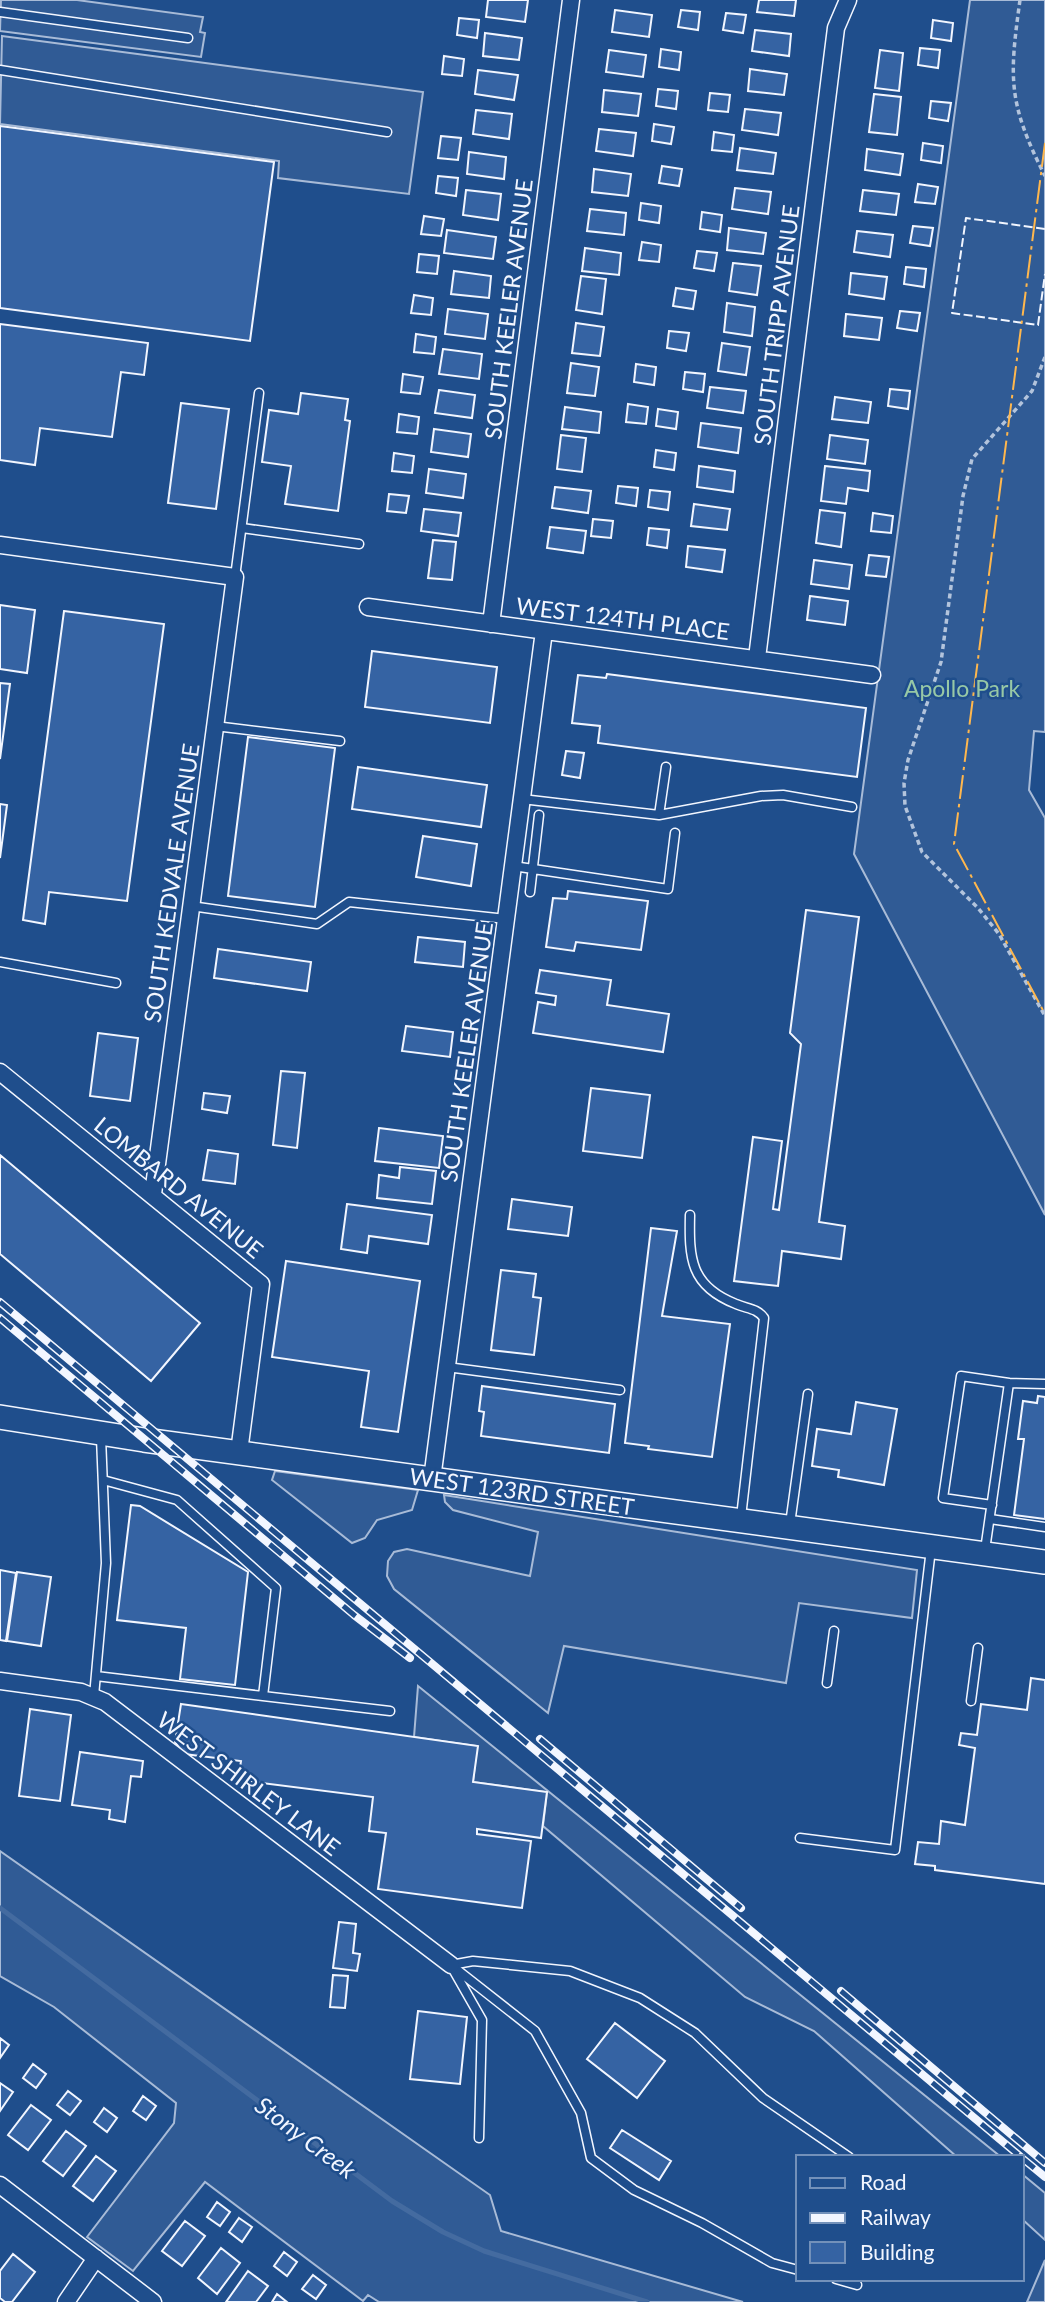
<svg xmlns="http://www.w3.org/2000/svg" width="1045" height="2302" font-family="Lato,sans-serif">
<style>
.built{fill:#305b95;stroke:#a8bbd7;stroke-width:2}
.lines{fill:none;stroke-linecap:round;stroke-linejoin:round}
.stream{stroke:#446ba0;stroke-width:5}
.building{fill:#3563a3;stroke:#f2f6ff;stroke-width:2}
.lane-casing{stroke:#f2f6ff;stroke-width:11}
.street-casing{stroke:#f2f6ff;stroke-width:19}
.secondary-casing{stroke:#f2f6ff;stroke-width:26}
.path{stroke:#b3c4dc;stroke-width:3.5;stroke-dasharray:5 3.5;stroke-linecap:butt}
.lane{stroke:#1f4e8c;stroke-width:8}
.street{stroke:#1f4e8c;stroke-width:16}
.secondary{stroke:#1f4e8c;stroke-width:23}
.rail-casing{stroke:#f2f6ff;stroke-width:8}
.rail{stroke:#1f4e8c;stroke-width:5;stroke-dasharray:16;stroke-linecap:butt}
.fence{stroke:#f2f6ff;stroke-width:2;stroke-dasharray:9 3.5;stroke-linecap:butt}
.power{stroke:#ffb74d;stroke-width:2;stroke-dasharray:24 5 3.5 5;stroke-linecap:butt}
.labels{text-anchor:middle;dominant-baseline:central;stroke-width:5;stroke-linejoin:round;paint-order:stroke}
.street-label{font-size:23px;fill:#f2f6ff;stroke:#1f4e8c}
.park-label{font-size:23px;fill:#97c8a6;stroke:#1f4e8c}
.water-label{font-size:24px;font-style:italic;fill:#f2f6ff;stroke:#1f4e8c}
</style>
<rect width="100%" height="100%" fill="#1f4e8c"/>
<!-- built -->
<path class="built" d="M1 0H77L203 17 200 32 205 33 201 57 0 31Z
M970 0H1045V732L1034 731 1029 790 1045 818V1215L854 854Z
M2 36 423 92 409 194 278 178 279 161 0 124Z
M275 1471 418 1490 412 1510 377 1520 365 1538 352 1543 272 1480Z
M444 1495 917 1570 912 1618 799 1603 786 1683 564 1646 548 1713 394 1589 387 1576 388 1561 394 1552 407 1549 530 1576 538 1532 453 1510 445 1502Z
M418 1686 1001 2157H957L814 2031 745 1997 543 1826 547 1792 473 1782 477 1746 414 1737Z
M0 1851 490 2195 501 2231 743 2302H379L368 2295 363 2301 205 2182 133 2271 87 2237 174 2123 176 2103 54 2007 0 1976Z
M1022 2174 1045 2193V2240L1022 2219Z
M1045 2260V2302H1027Z"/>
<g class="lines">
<!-- stream -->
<path class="stream" d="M0 1908 392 2201 443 2232 484 2251 647 2302"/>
</g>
<!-- building -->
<path class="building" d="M488 0H528L525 22 486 17Z
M759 0H796L794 16 757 12Z
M615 10 652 15 649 37 612 32Z
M681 10 700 12 698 30 678 27Z
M726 13 746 15 743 33 723 30Z
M459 18 479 20 477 38 457 35Z
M933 20 953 23 951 41 931 38Z
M755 30 791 34 789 56 752 51Z
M485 33 522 38 519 60 483 56Z
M920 48 940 50 938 68 918 65Z
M661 49 681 52 679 70 659 67Z
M609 50 646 55 643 77 606 72Z
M880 50 903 53 899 91 875 88Z
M444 56 464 59 462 76 442 74Z
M750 69 787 74 784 95 748 91Z
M478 70 518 75 514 100 475 94Z
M658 89 678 91 676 109 656 106Z
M604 90 641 94 638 116 602 112Z
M710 93 730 95 728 112 708 110Z
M874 94 901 97 897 135 869 132Z
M931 101 951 103 948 121 929 118Z
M745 109 781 113 778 135 742 130Z
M476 110 512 114 509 139 473 134Z
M654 124 674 127 671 144 652 141Z
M0 126 274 162 250 341 0 308Z
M599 129 636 133 633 156 596 151Z
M714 132 734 135 732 152 712 150Z
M441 136 461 138 458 160 438 158Z
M923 143 943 146 941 163 921 160Z
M740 148 776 153 773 174 737 170Z
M867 149 903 154 900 175 865 170Z
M469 152 506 157 504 179 467 174Z
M662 166 682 169 679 186 659 183Z
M594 169 631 174 628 196 592 192Z
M438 176 458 178 456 196 436 193Z
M918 184 938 187 935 204 915 202Z
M735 188 771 192 768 214 732 209Z
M466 190 501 194 498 220 463 215Z
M863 190 899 194 896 215 860 211Z
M641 203 661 206 659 223 639 220Z
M590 209 626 213 624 235 587 231Z
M702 212 722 215 720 232 700 229Z
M424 216 444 219 441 236 421 234Z
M913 226 933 228 930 246 910 243Z
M729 228 766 233 763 254 727 250Z
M447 230 496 237 493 259 444 253Z
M857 231 893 235 890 257 854 252Z
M642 242 661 245 659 262 639 260Z
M585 248 621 253 619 275 582 271Z
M697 251 717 253 714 271 694 268Z
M419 254 439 256 437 274 417 272Z
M733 263 761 266 757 295 729 291Z
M906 267 926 269 924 287 904 284Z
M454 271 491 276 489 298 451 294Z
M851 273 887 277 884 299 849 294Z
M581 276 606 279 602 314 576 310Z
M676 288 696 291 693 309 673 306Z
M414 295 433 298 431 315 411 313Z
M727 303 755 307 752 336 724 332Z
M448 309 488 314 485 339 445 334Z
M900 311 920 313 917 331 897 328Z
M846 314 882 318 879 340 844 336Z
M576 323 604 327 600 356 572 353Z
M0 324 148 343 144 375 121 372 112 437 40 428 35 465 0 460Z
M669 331 689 333 686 351 667 348Z
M416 334 436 337 434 354 414 352Z
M722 343 750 347 746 375 718 371Z
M443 349 482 354 479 379 439 374Z
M571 363 599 367 595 396 567 393Z
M636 364 656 367 654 385 634 382Z
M685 372 705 374 703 392 683 389Z
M403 374 423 377 420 394 401 392Z
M710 387 746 391 743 413 707 408Z
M890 389 910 391 908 409 888 406Z
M439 390 475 395 472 418 435 413Z
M301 393 348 399 345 420 350 421 338 511 285 504 291 466 262 462 269 410 298 414Z
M835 397 871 402 868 423 832 419Z
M181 403 229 409 216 509 168 503Z
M628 404 648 407 646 424 626 422Z
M565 407 601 412 599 433 562 429Z
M658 409 678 412 676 429 656 426Z
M399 414 419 417 417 434 397 432Z
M701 423 741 428 738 453 698 447Z
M434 429 471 434 468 457 431 452Z
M561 435 586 438 582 472 557 469Z
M830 435 868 440 865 464 827 459Z
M656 450 676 453 674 470 654 467Z
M394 453 414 456 412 473 392 471Z
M699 466 735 471 733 492 697 487Z
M825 466 870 471 868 491 848 488 846 504 821 501Z
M429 469 466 474 463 498 426 493Z
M618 486 638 488 636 506 616 503Z
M555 487 591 491 588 513 552 508Z
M650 490 670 492 668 510 648 507Z
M389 494 409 496 406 513 387 511Z
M694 504 730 509 727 530 691 526Z
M424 509 461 513 458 536 421 531Z
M820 510 845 513 841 547 816 543Z
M873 513 893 516 891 533 871 531Z
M593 519 613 521 611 538 591 536Z
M550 527 586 531 583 553 547 548Z
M649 528 669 530 667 548 647 545Z
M433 540 456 542 452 580 428 578Z
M688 546 725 550 722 572 686 567Z
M869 555 889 557 886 577 866 575Z
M814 560 852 565 849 589 811 584Z
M810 596 848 601 845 625 807 620Z
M0 605 35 610 27 673 0 669Z
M64 611 164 624 127 901 49 892 45 924 23 920Z
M372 651 497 667 490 723 365 707Z
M607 674 866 708 857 777 598 743 600 726 572 723 578 675 606 678Z
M0 683 10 684 0 759Z
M248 737 335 748 315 907 228 896Z
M566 751 584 753 580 778 562 775Z
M358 767 487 785 481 827 352 809Z
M0 804 7 805 0 858Z
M423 836 477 844 471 886 416 877Z
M568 891 648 901 641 950 576 942 574 951 546 947 553 898 567 899Z
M806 910 859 917 819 1222 845 1226 841 1259 782 1251 778 1286 734 1281 753 1137 782 1141 773 1209 779 1210 801 1044 790 1033Z
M418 937 465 942 463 967 415 962Z
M218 949 311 962 307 991 214 978Z
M540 970 611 980 607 1005 669 1014 663 1052 533 1033 538 1002 555 1005 556 996 536 993Z
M406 1026 453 1032 450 1057 402 1051Z
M98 1033 138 1038 130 1101 90 1096Z
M281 1071 305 1073 297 1148 273 1145Z
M591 1088 650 1095 642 1158 583 1151Z
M204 1093 230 1096 227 1113 202 1109Z
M379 1128 443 1136 439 1168 375 1161Z
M208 1150 238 1154 235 1184 203 1180Z
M0 1155 200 1323 151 1381 0 1254Z
M400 1167 436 1171 432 1204 377 1198 379 1175 399 1178Z
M512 1199 572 1207 568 1236 508 1229Z
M347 1204 432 1215 428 1244 369 1236 367 1253 341 1249Z
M651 1228 677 1231 662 1316 730 1324 712 1457 648 1449 649 1446 625 1443Z
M286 1261 420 1281 398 1432 361 1427 369 1371 272 1357Z
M501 1270 536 1274 533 1297 541 1298 534 1355 491 1350Z
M482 1386 615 1404 609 1453 481 1436 484 1412 479 1411Z
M1038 1396 1045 1397V1519L1014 1515 1024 1439H1018L1023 1401 1037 1403Z
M856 1402 897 1409 884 1485 838 1477 839 1470 812 1466 817 1429 851 1434Z
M131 1505 140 1506 248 1572 235 1685 180 1679 186 1628 117 1620Z
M0 1570 16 1573 6 1641 0 1640Z
M17 1572 51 1577 41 1646 7 1641Z
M1031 1678 1045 1680V1884L935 1870V1866L915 1864 918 1842 939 1844 941 1821 965 1825 975 1748 959 1745 961 1733 977 1735 981 1704 1027 1710Z
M181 1704 478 1746 473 1782 547 1792 541 1838 477 1829V1834L531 1841 522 1908 378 1889 386 1833 369 1831 373 1797 238 1780 241 1761 184 1754 175 1742Z
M30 1709 71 1715 60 1801 19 1796Z
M80 1752 143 1761 141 1777 131 1776 125 1822 109 1819 110 1810 72 1805Z
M339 1922 356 1924 353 1953 360 1954 357 1971 333 1968Z
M333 1975 348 1976 345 2008 330 2007Z
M418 2011 467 2017 460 2084 410 2079Z
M615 2023 665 2061 637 2098 587 2059Z
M0 2038 9 2045 0 2058Z
M33 2064 46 2074 36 2088 23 2078Z
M0 2083 13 2092 0 2111Z
M68 2091 81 2101 70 2115 57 2105Z
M143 2096 156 2106 146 2120 133 2111Z
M31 2105 51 2120 28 2150 8 2135Z
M104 2108 117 2118 107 2132 94 2122Z
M622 2130 671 2161 659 2180 610 2148Z
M66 2131 86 2146 63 2176 43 2161Z
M96 2156 116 2171 93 2201 73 2186Z
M217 2202 230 2212 220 2226 207 2217Z
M239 2218 252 2227 242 2242 229 2232Z
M185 2221 205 2236 182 2266 162 2251Z
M221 2248 240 2263 217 2294 198 2278Z
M284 2252 297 2262 287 2276 274 2266Z
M13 2254 35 2272 12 2302H5L0 2298V2271Z
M248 2271 268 2286 256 2302H226Z
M313 2275 326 2285 316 2299 302 2289Z
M277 2294 287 2302H272Z"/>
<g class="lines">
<defs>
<path id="lane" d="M0 12 188 38
M0 70 387 132
M242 528 359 544
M235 577 259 393
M215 726 340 741
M522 799 659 815 761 796 783 795 852 807
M659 815 666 767
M513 866 668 889 675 833
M530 892 539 815
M191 906 317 924 349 902 506 919
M0 962 116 983
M690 1215C689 1258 690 1286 736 1304 747 1309 757 1308 764 1318L741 1517
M447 1367 620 1390
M992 1505 943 1498 961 1376 1009 1383
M990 1519 1045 1527
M790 1524 808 1394
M985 1550 1009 1383 1045 1384
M96 1676 263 1696 276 1588 177 1500 103 1480
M827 1683 834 1631
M94 1696 106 1563 101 1437
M263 1696 390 1711
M971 1701 978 1648
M800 1838 895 1850 931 1549
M451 1965 535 2031 581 2113 591 2158 634 2190 702 2223 772 2263 798 2270
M451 1965 473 1961 570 1971 640 1998 695 2033 763 2098 849 2157
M454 1971 482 2020 479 2138
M836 2279 857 2285"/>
<path id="street" d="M0 545 235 577 153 1194
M368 607 872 675
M491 624 571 0
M757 658 836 28 848 0
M0 1072 261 1284 239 1452
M432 1479 544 631
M0 1681 81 1692 105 1702 451 1965
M0 2185 153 2302
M66 2302 96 2258"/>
<path id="secondary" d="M0 1417 144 1440 1045 1562"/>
</defs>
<!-- lane casing -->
<use href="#lane" class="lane-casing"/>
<!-- street casing -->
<use href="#street" class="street-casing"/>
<!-- secondary casing -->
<use href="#secondary" class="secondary-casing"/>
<!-- path -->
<path class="path" d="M1020 0C1009 79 1008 103 1045 176
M1045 357 1032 391 972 459 963 496 941 662 908 760 904 783 905 806 922 852 978 908 999 934 1045 1016"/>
<!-- lane -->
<use href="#lane" class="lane"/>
<!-- street -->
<use href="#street" class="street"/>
<!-- secondary -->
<use href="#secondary" class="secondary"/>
<defs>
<path id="rail" d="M0 1302 1021 2157
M0 1318 354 1615 410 1658
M540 1739 741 1908
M841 1991 1045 2163
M1022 2158 1045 2177"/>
</defs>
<!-- rail casing -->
<use href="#rail" class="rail-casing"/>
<!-- rail -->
<use href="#rail" class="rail"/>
<!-- fence -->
<path class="fence" d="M1045 229 966 218 952 313 1038 325 1045 274"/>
<!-- power -->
<path class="power" d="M1045 143 954 844 1045 1014"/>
</g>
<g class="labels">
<!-- street labels -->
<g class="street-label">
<text transform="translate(508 309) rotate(-83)">SOUTH KEELER AVENUE</text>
<text transform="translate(776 325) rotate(-83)">SOUTH TRIPP AVENUE</text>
<text transform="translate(623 618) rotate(7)">WEST 124TH PLACE</text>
<text transform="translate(171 883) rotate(-82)">SOUTH KEDVALE AVENUE</text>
<text transform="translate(466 1052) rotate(-82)">SOUTH KEELER AVENUE</text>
<text transform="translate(179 1187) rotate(39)">LOMBARD AVENUE</text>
<text transform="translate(522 1491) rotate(8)">WEST 123RD STREET</text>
<text transform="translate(249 1783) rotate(37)">WEST SHIRLEY LANE</text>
</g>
<!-- park labels -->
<g class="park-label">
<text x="962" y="688">Apollo Park</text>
</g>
<!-- water labels -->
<g class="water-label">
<text transform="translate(306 2137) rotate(37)">Stony Creek</text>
</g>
</g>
<!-- legend -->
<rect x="796" y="2155" width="228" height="126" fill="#1f4e8c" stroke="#7391ba" stroke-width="2"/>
<rect x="810" y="2178" width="35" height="10" fill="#1f4e8c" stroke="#7391ba" stroke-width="2"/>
<text x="860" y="2190" font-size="21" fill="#f2f6ff">Road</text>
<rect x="810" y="2213" width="35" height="10" fill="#f2f6ff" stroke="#7391ba" stroke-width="2"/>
<text x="860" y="2225" font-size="21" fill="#f2f6ff">Railway</text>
<rect x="810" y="2242" width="35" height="21" fill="#3563a3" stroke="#7391ba" stroke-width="2"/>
<text x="860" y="2260" font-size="21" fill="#f2f6ff">Building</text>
</svg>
